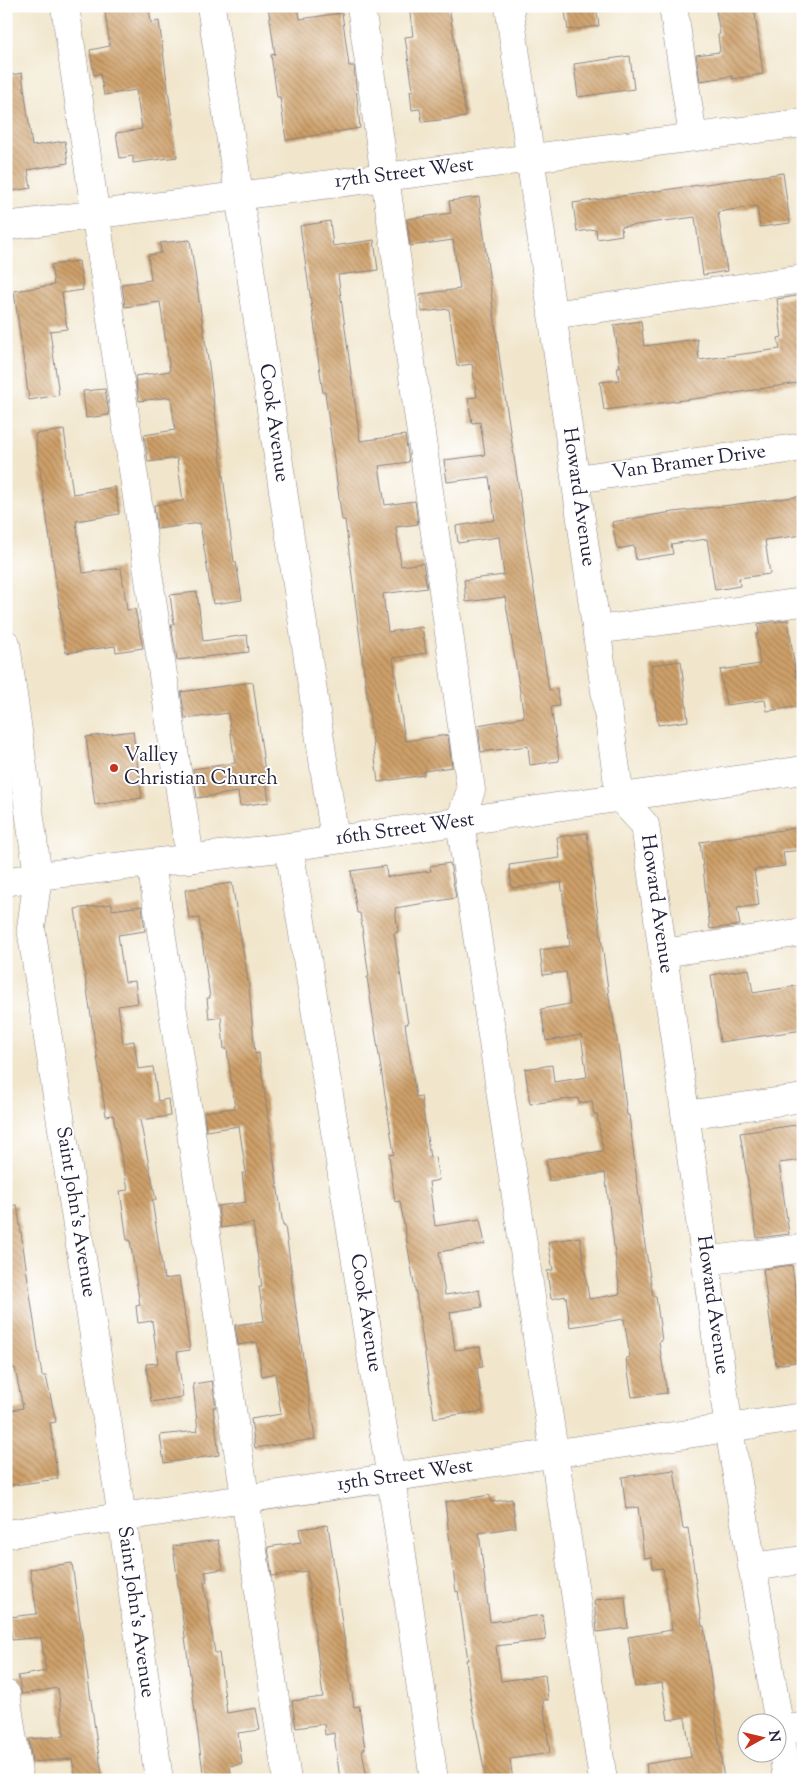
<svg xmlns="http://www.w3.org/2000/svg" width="809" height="1786" font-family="'Sorts Mill Goudy',serif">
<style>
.building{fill:url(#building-back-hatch)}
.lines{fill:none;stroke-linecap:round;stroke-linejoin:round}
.minor-casing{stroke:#8a8484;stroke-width:29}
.minor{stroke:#fff;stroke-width:28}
.poi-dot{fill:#c8321e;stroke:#fff;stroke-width:2}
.labels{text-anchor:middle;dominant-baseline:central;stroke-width:4;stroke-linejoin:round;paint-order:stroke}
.street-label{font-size:20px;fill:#22223b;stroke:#fff}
.poi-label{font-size:20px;fill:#22223b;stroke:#fff;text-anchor:start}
</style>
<defs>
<pattern id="building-back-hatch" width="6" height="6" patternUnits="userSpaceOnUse" patternTransform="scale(1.25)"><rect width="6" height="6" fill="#cea069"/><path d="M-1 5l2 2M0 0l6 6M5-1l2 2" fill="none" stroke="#a78258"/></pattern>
</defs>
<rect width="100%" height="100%" fill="#fff"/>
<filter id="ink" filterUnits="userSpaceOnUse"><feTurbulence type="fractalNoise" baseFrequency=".02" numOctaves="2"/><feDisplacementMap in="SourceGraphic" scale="10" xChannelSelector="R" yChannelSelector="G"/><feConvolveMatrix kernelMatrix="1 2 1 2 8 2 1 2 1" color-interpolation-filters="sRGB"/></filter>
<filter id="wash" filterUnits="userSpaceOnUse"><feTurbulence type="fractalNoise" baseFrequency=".0096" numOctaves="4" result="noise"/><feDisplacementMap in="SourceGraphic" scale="20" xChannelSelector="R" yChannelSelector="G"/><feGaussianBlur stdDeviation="1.12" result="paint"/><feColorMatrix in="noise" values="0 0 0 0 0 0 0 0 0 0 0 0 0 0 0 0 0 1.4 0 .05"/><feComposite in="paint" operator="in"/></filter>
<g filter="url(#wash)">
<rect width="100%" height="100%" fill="#f1e6cc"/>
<g id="blocks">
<!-- building -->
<path class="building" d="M104 6H149L151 23 159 21 177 157 133 163V156L120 158 116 133 142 129 136 90 104 95 100 73 94 75 90 50 110 46Z
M268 6H298L300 19 342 13 349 66H354L360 128 286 140 280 97H277L271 55 275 54Z
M409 6H449L466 117 422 122 420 109 412 110 410 91 413 90 405 37 413 36Z
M564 6H596L599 26 568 30Z
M721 6H754L763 74 732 79V76L700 81 696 55 720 52 718 35 720 34 716 10 722 9Z
M630 56 634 89 578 97 574 64Z
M22 73 32 146 65 141 68 163 28 170 31 188 6 192V76Z
M783 173 790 223 760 227 757 206 718 212 727 271 703 275 695 217 621 227 622 235 597 239 596 229 577 232 573 203Z
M479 197 501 370 544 657 549 690 557 689 559 706 551 707 559 761 530 765 528 746 481 752 478 725 524 717 505 597 466 602 464 580 504 575 499 537 458 543 456 526 495 520 489 477 447 482 444 460 485 455 480 422 472 423 468 398 477 397 472 364 457 366 449 309 422 312 420 294 460 289 453 240 410 246 407 219 451 213 449 201Z
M330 221 333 246 374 240 378 270 338 275 360 441 405 435 409 462 379 466 385 505 415 501 418 524 396 527 401 566 423 563 427 588 383 594 388 632 422 627 426 653 393 658 405 741 448 735 452 767 424 771V775L378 782 345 520H342L325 392 323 393 317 350H318L300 226Z
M190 240 209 366 234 562H236L242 600 213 604 200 523 157 529 154 505 183 501 177 458 148 462 144 435 175 430 171 397 139 401 135 376 170 371 160 302 125 307 122 284 151 280 148 255 161 253 160 243Z
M79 261 83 290 62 293 67 329 50 331 59 395 29 400 14 291 54 285 51 265Z
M803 295V382L716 396 604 410 600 382 619 380 617 367H620L614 325 641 321 644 346 697 339 699 360 780 349 778 338 782 337 777 299Z
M105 389 109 415 86 418 83 391Z
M64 430 73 494 115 487 119 514 76 521 83 573 121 568 127 610 135 609 143 648 116 652 115 646 66 653 35 434Z
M803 496V535L765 540 770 574 739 578 740 586 715 590 707 539 671 544 673 554 636 560 634 546 617 549 612 522 666 513Z
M197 592 203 641 247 635 249 652 177 660 171 624H174L170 595Z
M788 620 796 677 803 676V706L767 711 765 700 726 705 720 670 760 664 756 634H759L758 624Z
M681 661 688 721 658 725 651 665Z
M253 682 269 802 240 806 238 792 197 798 193 769 235 763 228 713 185 719 181 692Z
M133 731 142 798 95 805 86 737Z
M803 827V850L783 852 785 866 754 870 759 905 737 908 740 925 710 929 700 842Z
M587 833 611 1011H612L619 1052 627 1115H629L643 1232 653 1296H656L662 1341 659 1342 667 1393 632 1397 626 1358 630 1357 624 1319 570 1327 566 1296 551 1299 547 1271 553 1270 548 1242 580 1237 589 1299 620 1294 605 1173 549 1181 546 1159 603 1151 597 1114H594L592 1101 579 1103 578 1098 530 1104 525 1069 552 1065 554 1082 587 1077 581 1035 546 1041 541 1009 570 1004 566 972 543 975 540 950 570 946 561 882 512 888 509 865 560 858 557 837Z
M450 863 456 898 395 908 398 932 394 933 408 1024H405L416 1097 421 1096 430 1158 435 1157 439 1180 429 1182 435 1226 480 1219 485 1244 439 1252 445 1295 479 1290 482 1307 450 1312 455 1350 480 1347 483 1367 477 1368 483 1411 434 1418 418 1307 400 1201 395 1202 389 1155 394 1154 367 977H369L360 913H357L351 871 386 866 387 877 431 871 430 866Z
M232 883 249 987 255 1054 259 1053 283 1226H285L292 1276H291L315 1439 255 1448 251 1419 281 1414 275 1373 262 1376 257 1342 238 1345 235 1325 264 1321 259 1287H262L253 1223 221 1228 218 1206 246 1202 242 1173H246L239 1126 206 1131 204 1112 235 1108 227 1049H224L221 1017 209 1019 207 998H210L199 918 189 919 185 890Z
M112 904V910L142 906 145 931 118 935 125 982 135 981 138 1003 118 1006 123 1043 134 1041 138 1069 153 1067 158 1101 168 1099 170 1116 140 1120 156 1200H152L164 1279 179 1277 190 1350 177 1352 183 1397 151 1402 146 1364 158 1363 152 1321 138 1323 136 1306 140 1305 130 1240H127L120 1191 128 1190 113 1115 106 1116 75 909Z
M749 969 753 993 803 985V1030L720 1042 711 975Z
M803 1124V1160L779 1163 789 1234 757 1238 740 1133Z
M17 1205 42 1376H46L56 1422 50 1423 58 1479 6 1486V1411L23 1408 15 1368 6 1369V1206Z
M792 1265 803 1346V1361L776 1365 763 1269Z
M212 1381 216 1407H213L219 1455 164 1463 160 1435 198 1431 193 1384Z
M674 1470 683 1529 688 1528 702 1626H704L724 1780H648L646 1764 691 1757 685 1717 668 1720 662 1683 635 1687 628 1637 672 1630 663 1568 653 1569 652 1557 644 1558 638 1507 626 1509 622 1477Z
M490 1495 491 1502 512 1499 516 1527 479 1533 490 1622 543 1615 546 1640 496 1646 501 1681 545 1675 548 1700H543L550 1753 510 1759 513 1780H486L471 1701 466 1660H468L458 1591 456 1592 445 1502Z
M328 1525 354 1707 359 1706 365 1749H362L367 1780H340L334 1733 325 1735 324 1724 296 1728 292 1701 323 1697 307 1571 272 1576 268 1547 301 1542 299 1529Z
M218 1540 223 1569 205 1572 207 1582H204L215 1653H219L227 1713 256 1708 260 1730 238 1733 242 1764 230 1766 232 1780H204L173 1546Z
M72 1563 97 1744 103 1780H76L72 1759 32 1762 29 1739 64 1736 58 1688 22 1694 18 1676 46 1671 41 1637 12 1640 9 1617 37 1614 30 1569Z
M625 1597 628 1628 597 1632 594 1600Z"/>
</g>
</g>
<g filter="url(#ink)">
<use href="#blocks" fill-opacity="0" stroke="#8a8484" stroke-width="1"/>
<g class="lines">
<defs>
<path id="minor" d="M65 6 190 859
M211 6 335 840
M361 6 471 790 460 821 603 1780
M509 6 620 798 645 825 729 1429 780 1730 787 1780
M673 6 693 137
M6 226C271 190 537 158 803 123
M552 315 803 279
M576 479 803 447
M597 630 803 602
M6 644 38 876 31 928 122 1517 159 1780
M289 847 391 1478 434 1780
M151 863 287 1780
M6 882 38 876 289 847 803 770
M663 953 803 932
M686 1115 803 1098
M706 1261 803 1248
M6 1534 803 1417
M752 1567 803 1560
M6 1694 19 1780
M780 1730 803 1727"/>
</defs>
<!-- minor casing -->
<use href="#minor" class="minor-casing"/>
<!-- minor -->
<use href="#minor" class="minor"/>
</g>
</g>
<!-- markers -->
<circle class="poi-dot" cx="114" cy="768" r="5"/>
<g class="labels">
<!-- street labels -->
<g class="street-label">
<text transform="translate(404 174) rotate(-7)">17th Street West</text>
<text transform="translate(273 423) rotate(82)">Cook Avenue</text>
<text transform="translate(689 463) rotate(-8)">Van Bramer Drive</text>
<text transform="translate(578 497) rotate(82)">Howard Avenue</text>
<text transform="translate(405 830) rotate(-8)">16th Street West</text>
<text transform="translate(656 904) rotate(82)">Howard Avenue</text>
<text transform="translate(75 1212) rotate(81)">Saint John's Avenue</text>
<text transform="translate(712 1305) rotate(82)">Howard Avenue</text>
<text transform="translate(365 1313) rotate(81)">Cook Avenue</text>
<text transform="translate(405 1476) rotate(-8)">15th Street West</text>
<text transform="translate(135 1612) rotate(82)">Saint John's Avenue</text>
</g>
<!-- poi labels -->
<g class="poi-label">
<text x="124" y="756">Valley<tspan x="124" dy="23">Christian Church</tspan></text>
</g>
</g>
<!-- margin -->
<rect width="809" height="1786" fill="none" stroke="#fff" stroke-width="25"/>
<!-- north arrow -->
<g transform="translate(762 1738) rotate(82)"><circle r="24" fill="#ffffff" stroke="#a7a7b1"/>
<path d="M0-4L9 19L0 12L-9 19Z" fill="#c8321e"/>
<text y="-8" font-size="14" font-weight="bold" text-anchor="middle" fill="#22223b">N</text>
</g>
</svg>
